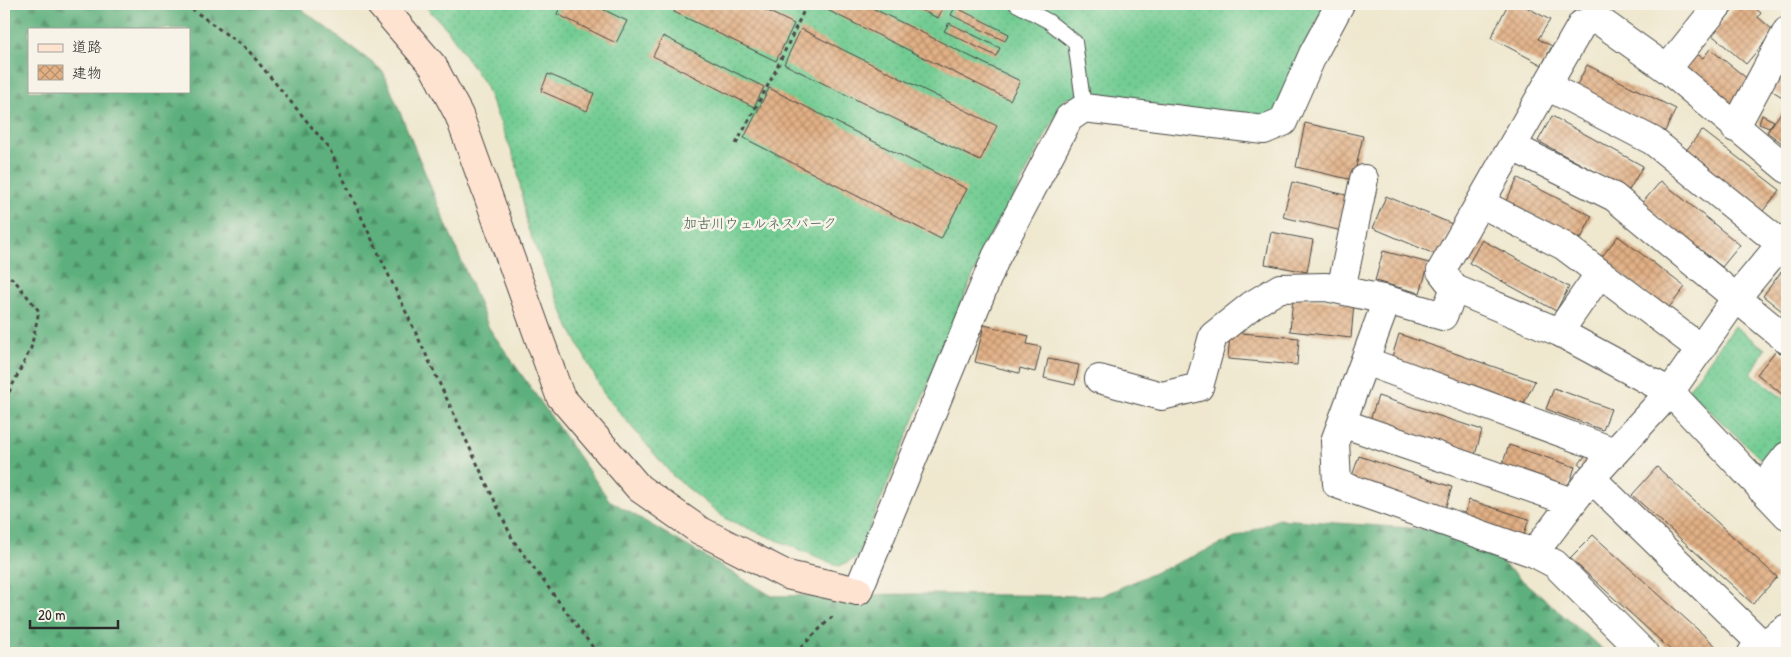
<svg xmlns="http://www.w3.org/2000/svg" width="1791" height="657" font-family="'Patrick Hand','Klee One',sans-serif">
<style>
.grass{fill:url(#grass-dots);stroke:#4e7c5f}
.forest{fill:url(#forest-firs);stroke:#446e54;fill-rule:evenodd}
.building{fill:url(#building-cross-hatch)}
.lines{fill:none;stroke-linecap:round;stroke-linejoin:round}
.lane-casing{stroke:#484744;stroke-width:16}
.street-casing{stroke:#484744;stroke-width:30}
.secondary-casing{stroke:#484744;stroke-width:30}
.path{stroke:#484744;stroke-width:3;stroke-dasharray:4 4;stroke-linecap:butt}
.lane{stroke:#fff;stroke-width:14}
.street{stroke:#fff;stroke-width:28}
.secondary{stroke:#fee3d1;stroke-width:28}
.labels{text-anchor:middle;dominant-baseline:central;stroke-width:5;stroke-linejoin:round;paint-order:stroke}
.park-label{font-size:14px;fill:#405b4a;stroke:#f7f3e8}
</style>
<defs>
<pattern id="grass-dots" width="8" height="8" patternUnits="userSpaceOnUse" patternTransform="scale(1.25)"><rect width="8" height="8" fill="#72cc93"/><path d="M2 2h.1M6 6h.1" fill="none" stroke="#63af7f" stroke-width="1.8" stroke-linecap="round"/></pattern>
<pattern id="forest-firs" width="22" height="20" patternUnits="userSpaceOnUse" patternTransform="scale(1.25)"><rect width="22" height="20" fill="#5db07d"/><path d="M5 1l3.5 6h-7zM16 11l3.5 6h-7z" fill="#4d8f67"/></pattern>
<pattern id="building-cross-hatch" width="8" height="8" patternUnits="userSpaceOnUse" patternTransform="scale(1.25)"><rect width="8" height="8" fill="#e2b085"/><path d="M0 0l8 8M0 8l8-8" fill="none" stroke="#b78f6d"/></pattern>
</defs>
<rect width="100%" height="100%" fill="#f7f3e8"/>
<filter id="ink" filterUnits="userSpaceOnUse"><feTurbulence type="fractalNoise" baseFrequency=".02" numOctaves="2"/><feDisplacementMap in="SourceGraphic" scale="10" xChannelSelector="R" yChannelSelector="G"/><feConvolveMatrix kernelMatrix="1 2 1 2 8 2 1 2 1" color-interpolation-filters="sRGB"/></filter>
<filter id="wash" filterUnits="userSpaceOnUse"><feTurbulence type="fractalNoise" baseFrequency=".0096" numOctaves="4" result="noise"/><feDisplacementMap in="SourceGraphic" scale="20" xChannelSelector="R" yChannelSelector="G"/><feGaussianBlur stdDeviation="1.12" result="paint"/><feColorMatrix in="noise" values="0 0 0 0 0 0 0 0 0 0 0 0 0 0 0 0 0 1.4 0 .05"/><feComposite in="paint" operator="in"/></filter>
<g filter="url(#wash)">
<rect width="100%" height="100%" fill="#efe8cf"/>
<!-- grass -->
<path class="grass" d="M423 4H1325L1275 113 1259 117 1065 98 973 275 857 558 839 566 726 519 673 476 604 394 569 327 528 229 516 162 485 85 447 29Z
M1734 326 1765 349 1751 374 1787 401V435L1768 466 1688 390Z"/>
<!-- forest -->
<path class="forest" d="M4 4H295L383 71 489 328 609 500 772 596 915 594 1101 596 1279 519 1466 532 1607 653H4ZM29 29H189V91H29Z"/>
<g id="blocks">
<!-- building -->
<path class="building" d="M561 4H592L627 21 616 43 557 14Z
M678 4H753L794 24 776 61 674 12Z
M815 4H864L1020 81 1010 100Z
M907 4H945L938 18Z
M1508 4H1521L1550 20 1538 39 1552 46 1542 65 1491 38Z
M1738 4H1750L1761 13 1758 17 1774 31 1746 64 1712 35Z
M955 7 1009 34 1005 41 951 15Z
M949 23 1000 48 996 56 944 31Z
M801 29 997 126 980 161 784 64Z
M663 36 764 87 754 107 653 56Z
M1710 49 1749 80 1730 107 1689 75 1691 70 1686 66 1697 54 1703 58Z
M1787 50V100L1771 90Z
M1587 65 1676 109 1664 133 1575 89Z
M548 74 594 93 587 111 541 91Z
M769 88 967 189 941 239 744 138Z
M1785 107 1787 109V147L1767 132Z
M1762 115 1774 121 1769 128 1759 124Z
M1552 116 1643 166 1629 190 1538 141Z
M1305 123 1363 136 1353 180 1296 167Z
M1702 130 1780 190 1762 212 1685 152Z
M1518 178 1592 216 1581 239 1506 201Z
M1661 181 1740 245 1722 267 1642 203Z
M1292 182 1350 196 1342 231 1283 217Z
M1386 196 1452 224 1439 256 1373 228Z
M1271 232 1313 240 1307 272 1265 264Z
M1618 236 1685 287 1667 310 1601 258Z
M1482 240 1569 287 1556 311 1469 263Z
M1383 251 1429 263 1420 293 1375 281Z
M1781 272 1787 277V315L1763 296Z
M1293 297 1354 303 1351 338 1290 331Z
M984 325 1029 336 1027 344 1041 347 1035 372 1020 368 1019 373 975 362Z
M1230 332 1299 338 1297 365 1228 359Z
M1399 334 1535 381 1522 407 1391 360Z
M1777 349 1787 358V398L1757 374Z
M1048 359 1079 365 1075 385 1044 378Z
M1554 388 1611 409 1603 430 1546 409Z
M1378 396 1482 430 1475 455 1370 420Z
M1509 445 1575 467 1567 491 1501 468Z
M1587 453 1596 460 1587 470 1579 464Z
M1359 456 1452 487 1444 512 1350 482Z
M1657 467 1777 577 1753 604 1632 495Z
M1469 500 1529 519 1522 540 1462 521Z
M1593 535 1718 648 1713 653H1674L1570 558Z"/>
</g>
</g>
<g filter="url(#ink)">
<use href="#blocks" fill-opacity="0" stroke="#484744" stroke-width="1"/>
<g class="lines">
<defs>
<path id="lane" d="M1016 4 1048 21 1075 42 1084 108"/>
<path id="street" d="M1667 69 1719 4
M1735 128 1787 31
M1513 147 1614 197 1787 340
M1480 203 1564 246 1701 349
M1455 289 1441 271 1582 24 1597 19 1667 69 1787 169
M1341 290 1364 179
M1387 300 1335 441 1337 484 1534 553 1555 564 1644 653
M1559 332 1600 273
M1365 361 1615 452
M1099 379 1162 396 1199 387 1213 336 1252 305 1280 288 1326 287 1387 300 1443 316 1455 289 1559 332 1670 392 1787 515
M1342 423 1572 502
M1591 478 1771 653
M1761 489 1787 456
M1534 553 1591 478 1670 392 1736 298 1781 244 1653 141 1547 86
M858 591 996 257 1069 118 1084 108 1264 130 1283 122 1313 54 1340 4
M1752 653 1787 628"/>
<path id="secondary" d="M380 4 433 66 459 115 560 396 639 488 699 530 787 575 858 591"/>
</defs>
<!-- lane casing -->
<use href="#lane" class="lane-casing"/>
<!-- street casing -->
<use href="#street" class="street-casing"/>
<!-- secondary casing -->
<use href="#secondary" class="secondary-casing"/>
<!-- path -->
<path class="path" d="M185 4 248 50 329 148 513 540 597 653
M736 144 773 76 807 4
M4 272 15 281 39 311 31 348 4 402
M795 653 834 615"/>
<!-- lane -->
<use href="#lane" class="lane"/>
<!-- street -->
<use href="#street" class="street"/>
<!-- secondary -->
<use href="#secondary" class="secondary"/>
</g>
</g>
<g class="labels">
<!-- park labels -->
<g class="park-label">
<text x="760" y="222">加古川ウェルネスパーク</text>
</g>
</g>
<!-- margin -->
<rect width="1791" height="657" fill="none" stroke="#f7f3e8" stroke-width="20"/>
<!-- legend -->
<rect x="28" y="28" width="162" height="65" fill="#f7f3e8" stroke="#a5a39c"/>
<rect x="38" y="44" width="25" height="8" fill="#fee3d1" stroke="#a5a39c"/>
<text x="72" y="52" font-size="15" fill="#2b2b2b">道路</text>
<rect x="38" y="65" width="25" height="15" fill="url(#building-cross-hatch)" stroke="#a5a39c"/>
<text x="72" y="78" font-size="15" fill="#2b2b2b">建物</text>
<!-- scale -->
<path d="M30 620v8h88v-8" fill="none" stroke="#2b2b2b" stroke-width="2.5"/>
<text x="38" y="620" font-size="15" fill="#2b2b2b" stroke="#f7f3e8" stroke-width="4" paint-order="stroke">20 m</text>
</svg>
